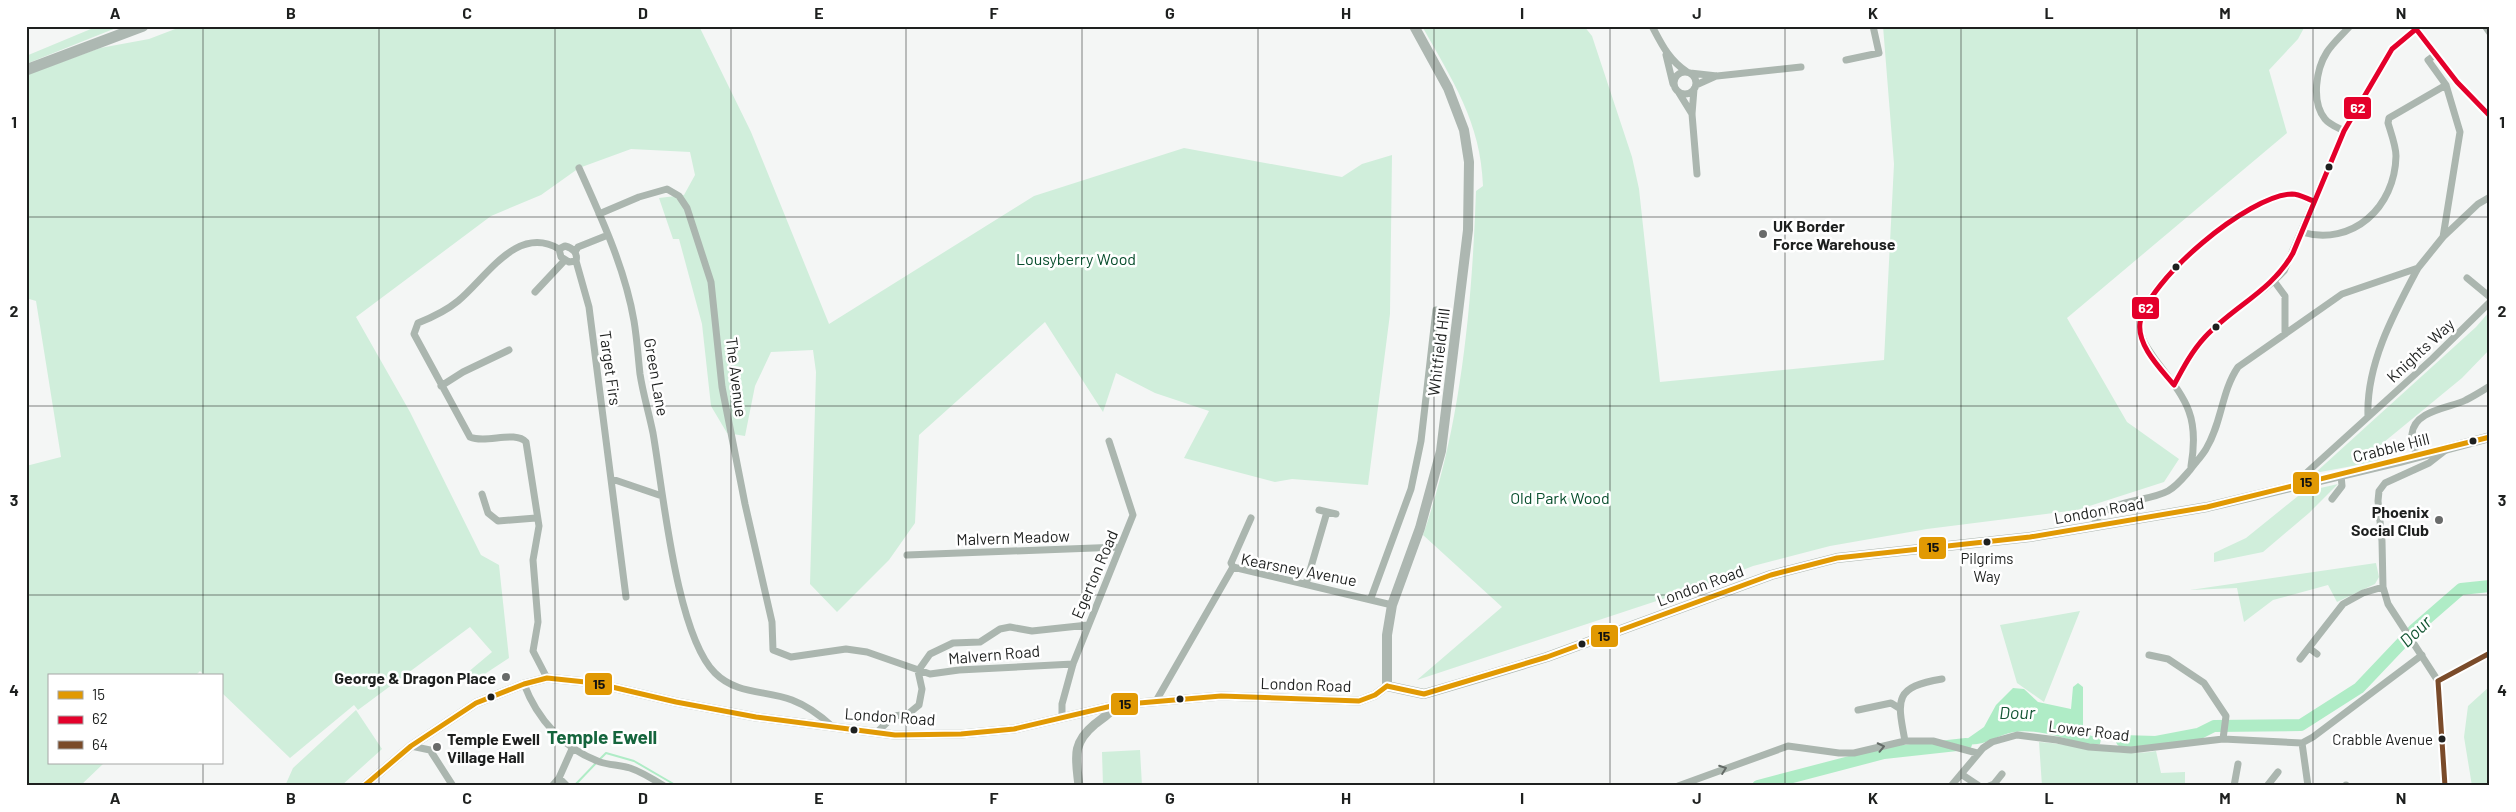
<svg xmlns="http://www.w3.org/2000/svg" width="2516" height="812" font-family="Barlow,sans-serif">
<style>
.green{fill:#d0eedb}
.water{fill:#afecc6}
.lines{fill:none;stroke-linecap:round;stroke-linejoin:round}
.stream{stroke:#afecc6;stroke-width:2}
.river{stroke:#afecc6;stroke-width:12}
.minor{stroke:#abb6af;stroke-width:7}
.tertiary{stroke:#abb6af;stroke-width:9}
.primary{stroke:#adb7b1;stroke-width:10}
.trunk{stroke:#adb8b2;stroke-width:11}
.bus-1-casing{stroke:#fff;stroke-width:9}
.bus-2-casing{stroke:#fff;stroke-width:9}
.bus-3-casing{stroke:#fff;stroke-width:9}
.bus-1{stroke:#e19903;stroke-width:5}
.bus-2{stroke:#e4002b;stroke-width:5}
.bus-3{stroke:#7a4b2a;stroke-width:5}
.oneway{stroke:#646b67}
.grid{fill:none;stroke:#1e201f;stroke-width:1;stroke-opacity:0.55}
.bus-dot{fill:#1e201f;stroke:#fff;stroke-width:2}
.poi-dot{fill:#696b6a;stroke:#fff;stroke-width:2}
.labels{text-anchor:middle;dominant-baseline:central;stroke-width:5;stroke-linejoin:round;paint-order:stroke}
.bus-label{font-size:15px;fill:#1e201f;stroke:#fff}
.poi-label{font-size:16px;font-weight:bold;fill:#1e201f;stroke:#fff;text-anchor:start}
.park-label{font-size:16px;fill:#084e2d;stroke:#fff}
.street-label{font-size:16px;fill:#1e201f;stroke:#fff}
.water-label{font-size:18px;font-style:italic;fill:#145634;stroke:#fff}
.quarter-label{font-size:19px;font-weight:bold;fill:#15653d;stroke:#fff}
.line-badge{stroke:#fff;stroke-width:2}
.badge-label{font-size:14px;text-anchor:middle;font-weight:bold;fill:#fff}
.pale-badge-label{font-size:14px;text-anchor:middle;font-weight:bold;fill:#111}
.neatline{fill:none;stroke:#1e201f;stroke-width:2}
.grid-label{font-size:16px;text-anchor:middle;font-weight:bold;fill:#1e201f}
</style>
<rect width="100%" height="100%" fill="#f4f6f5"/>
<!-- green -->
<path class="green" d="M98 26H121L26 64V56Z
M183 26H699L751 132 829 324 1034 196 1184 148 1342 177 1362 164 1392 155 1390 314 1368 485 1292 479 1275 482 1184 458 1209 411 1155 393 1116 373 1103 412 1045 322 919 435 915 523 889 560 837 612 810 584 816 372 813 350 771 352 755 386 745 436 727 433 711 406 702 324 679 239H673L659 198 684 195 695 175 690 152 631 149 579 168 541 195 491 216 356 317 410 412 481 555 499 565 509 658 474 681H470L467 673 492 652 470 627 358 710 354 705 290 758 221 692V676H205L200 671 195 676H49V763H104L80 786H26V466L61 457 36 301 26 298V75L100 48 149 39Z
M1422 26H1584L1592 36 1632 157 1639 189 1660 382 1884 360 1894 164 1883 26H2305L2298 39 2269 70 2287 133 2067 318 2127 422 2179 459 2164 482 2077 510 1927 529 1830 546 1753 566 1702 586 1417 680 1502 607 1423 535C1461 426 1472 306 1476 191L1483 186C1481 122 1452 80 1422 26Z
M2490 311V349L2462 378 2378 447 2379 461 2315 473 2476 327Z
M2338 484 2309 513 2263 552 2214 562V553L2246 538 2303 492Z
M2376 563 2379 577 2375 584 2337 602 2328 585 2273 600 2244 622 2237 588 2190 590Z
M2080 611 2044 702 2017 683 2000 625Z
M2490 686V786H2472L2464 737 2468 706Z
M356 710 382 749 341 786H285L293 768Z
M2039 742C2078 744 2117 758 2156 751L2161 773 2185 772V786H2042Z
M1140 750 1142 786H1103L1102 752Z"/>
<!-- water -->
<path class="water" d="M2078 683 2083 687V733L2101 739 2100 744 2091 745C2067 740 2039 728 2014 732 1997 735 1984 747 1966 744L1964 741 1984 727 1996 705 2013 688 2024 689 2038 702 2071 709 2073 687Z"/>
<g class="lines">
<!-- stream -->
<path class="stream" d="M600 759 606 753 634 761 677 786
M574 786 597 762"/>
<!-- river -->
<path class="river" d="M2122 741 2156 742 2198 734 2214 726 2301 725 2359 688 2415 629 2461 589 2490 586
M1758 786 1884 753 1966 744"/>
<!-- minor -->
<path class="minor" d="M1652 26C1662 45 1669 60 1687 72
M2485 26 2490 33
M2415 27 2457 82 2490 116
M1666 55 1673 84
M2435 55 2428 60 2446 85 2460 132 2443 237
M1846 60 1879 53 1873 26
M1674 83a11 11 0 1 1 22 0a11 11 0 1 1-22 0Z
M1690 73 1717 76 1801 67
M1696 85 1716 76
M1694 89 1692 114 1697 174
M1679 93 1692 114
M2344 131C2337 127 2330 125 2325 119 2311 102 2316 69 2327 52 2333 43 2342 35 2350 26
M579 168C601 217 625 268 634 321 637 339 638 356 640 374 643 394 649 413 653 433 663 490 676 634 715 673 737 695 766 690 792 700 808 706 821 716 833 727
M599 214 639 197 667 189 679 196 687 208 711 282 722 387 745 504 772 622 773 650 791 657 846 649 867 652 930 674 959 670 1073 664
M2301 232C2353 247 2395 207 2396 156 2396 146 2391 133 2388 123L2389 118 2446 85
M565 246C573 248 578 253 576 261L569 262 561 257 559 249Z
M575 252 578 247 608 235
M576 261 589 307 626 597
M2467 278 2490 297
M2274 281 2285 296V334
M535 292 565 260
M2174 385C2184 366 2194 349 2209 333 2231 310 2262 295 2284 271L2344 131 2392 49 2416 29
M441 386 463 372 509 350
M2368 416C2366 364 2394 313 2418 268
M2417 456C2415 450 2411 440 2412 434 2414 410 2451 408 2466 400 2474 396 2482 391 2490 386
M2191 466C2200 414 2185 399 2155 359 2148 349 2140 339 2140 325 2139 284 2253 194 2292 194 2299 194 2307 199 2314 201
M612 479 662 496
M2294 486 2303 476 2432 359 2490 302
M482 494 488 513 498 521 536 518
M2332 499 2342 486 2341 475
M1319 510 1336 514
M2094 525C2103 499 2146 503 2168 491 2177 486 2183 478 2190 470 2195 463 2202 456 2206 449 2222 423 2221 392 2238 367L2342 294 2418 268 2443 237 2478 204 2490 197
M907 555 1120 547
M1233 567 1231 563 1251 518
M1306 584 1327 512
M1371 598 1411 489 1421 441 1436 310
M2309 648 2317 654
M2149 655 2168 659 2204 683 2226 716 2223 739
M2300 659 2343 604 2363 593 2383 587
M547 678 533 651 538 622 533 560 539 526 526 442C515 430 486 444 470 437L414 334 418 323C433 317 446 311 458 301 487 277 517 224 559 249
M2438 681 2490 653
M524 684C537 719 564 749 600 762 609 765 620 765 630 768 642 772 653 779 664 786
M1156 701 1233 567 1392 605
M1858 710 1891 703 1899 708
M1062 718V704L1073 664 1133 515 1109 441
M876 733 894 716 908 714 919 705 922 689 918 671 930 654 953 643 980 642 1000 629 1010 627 1032 631 1088 625
M1905 741C1897 699 1894 687 1942 679
M2302 743 2308 786
M411 746 430 750 453 786
M1961 774 1979 786
M559 778 567 786
M552 786 559 778 572 749
M1678 786 1788 746 1839 753H1854L1905 741H1933L1977 753
M1951 786 1983 748 1992 742 2017 735 2057 740 2089 747 2131 750 2223 739 2302 743 2313 737 2422 655
M1989 786 1994 784 2002 774
M2234 786 2238 764
M2267 786 2278 772
M2346 786V785
M2445 786 2438 681 2388 604 2383 587 2382 541 2378 501 2379 491 2385 483 2429 463 2447 449"/>
<!-- tertiary -->
<path class="tertiary" d="M364 786 411 746 476 703 524 684 547 678 595 683 676 702 756 717 895 735 961 734 1014 729 1116 705 1221 696 1359 701 1375 695 1387 686
M1079 786C1076 758 1071 744 1095 724 1103 718 1111 713 1116 705"/>
<!-- primary -->
<path class="primary" d="M1414 26 1448 88 1464 130 1469 162 1468 230 1441 451 1420 528 1392 605 1387 635V686L1424 694 1475 679 1547 657 1771 575 1837 558 2030 537 2207 507 2400 461 2490 437"/>
<!-- trunk -->
<path class="trunk" d="M26 70 143 26"/>
<defs>
<path id="bus-1" d="M1387 686 1424 694 1547 657 1771 575 1837 558 2030 537 2207 507 2490 437
M364 786 411 746 476 703 524 684 547 678 595 683 676 702 756 717 895 735 961 734 1014 729 1116 705 1221 696 1359 701 1375 695 1387 686"/>
<path id="bus-2" d="M2314 201C2307 199 2300 194 2292 194 2249 195 2147 280 2140 323 2137 346 2161 369 2174 385 2183 368 2192 351 2205 337 2234 306 2272 291 2293 253L2344 131 2392 49 2416 29 2457 82 2490 116"/>
<path id="bus-3" d="M2438 681 2445 786
M2438 681 2490 653"/>
</defs>
<!-- bus-1 casing -->
<use href="#bus-1" class="bus-1-casing"/>
<!-- bus-2 casing -->
<use href="#bus-2" class="bus-2-casing"/>
<!-- bus-3 casing -->
<use href="#bus-3" class="bus-3-casing"/>
<!-- bus-1 -->
<use href="#bus-1" class="bus-1"/>
<!-- bus-2 -->
<use href="#bus-2" class="bus-2"/>
<!-- bus-3 -->
<use href="#bus-3" class="bus-3"/>
</g>
<!-- one-way arrows -->
<defs><path id="oneway-chevron" d="M-2-3.5L2.5 0L-2 3.5" fill="none" stroke-width="1.6" stroke-linecap="round" stroke-linejoin="round" transform="scale(1.25)"/></defs>
<g class="oneway">
<use href="#oneway-chevron" transform="translate(1881 747) rotate(-12)"/>
<use href="#oneway-chevron" transform="translate(1723 769) rotate(-20)"/>
</g>
<!-- grid -->
<path class="grid" d="M203 26V676M379 26V786M555 26V786M731 26V786M906 26V786M1082 26V786M1258 26V786M1434 26V786M1610 26V786M1785 26V786M1961 26V786M2137 26V786M2313 26V786M26 217H2490M26 406H2490M26 595H2490M203 763V786"/>
<!-- markers -->
<g class="bus-dot">
<circle cx="2329" cy="167" r="4.5"/>
<circle cx="2176" cy="267" r="4.5"/>
<circle cx="2216" cy="327" r="4.5"/>
<circle cx="2473" cy="441" r="4.5"/>
<circle cx="1987" cy="542" r="4.5"/>
<circle cx="1582" cy="644" r="4.5"/>
<circle cx="491" cy="697" r="4.5"/>
<circle cx="1180" cy="699" r="4.5"/>
<circle cx="854" cy="730" r="4.5"/>
<circle cx="2442" cy="739" r="4.5"/>
</g>
<g class="poi-dot">
<circle cx="1763" cy="234" r="5"/>
<circle cx="2439" cy="520" r="5"/>
<circle cx="506" cy="677" r="5"/>
<circle cx="437" cy="747" r="5"/>
</g>
<g class="labels">
<!-- bus labels -->
<g class="bus-label">
<text x="1987" y="558">Pilgrims<tspan x="1987" dy="18">Way</tspan></text>
<text x="2433" y="739" text-anchor="end">Crabble Avenue</text>
</g>
<!-- poi labels -->
<g class="poi-label">
<text x="1773" y="225">UK Border<tspan x="1773" dy="18">Force Warehouse</tspan></text>
<text x="2429" y="511" text-anchor="end">Phoenix<tspan x="2429" dy="18">Social Club</tspan></text>
<text x="496" y="677" text-anchor="end">George &amp; Dragon Place</text>
<text x="447" y="738">Temple Ewell<tspan x="447" dy="18">Village Hall</tspan></text>
</g>
<!-- park labels -->
<g class="park-label">
<text x="1076" y="258">Lousyberry Wood</text>
<text x="1560" y="497">Old Park Wood</text>
</g>
<!-- street labels -->
<g class="street-label">
<text transform="translate(2420 350) rotate(-43)">Knights Way</text>
<text transform="translate(1438 352) rotate(-83)">Whitfield Hill</text>
<text transform="translate(611 368) rotate(82)">Target Firs</text>
<text transform="translate(657 377) rotate(80)">Green Lane</text>
<text transform="translate(737 377) rotate(83)">The Avenue</text>
<text transform="translate(2391 447) rotate(-14)">Crabble Hill</text>
<text transform="translate(2099 510) rotate(-10)">London Road</text>
<text transform="translate(1013 537) rotate(-2)">Malvern Meadow</text>
<text transform="translate(1299 569) rotate(11)">Kearsney Avenue</text>
<text transform="translate(1094 574) rotate(-67)">Egerton Road</text>
<text transform="translate(1700 585) rotate(-20)">London Road</text>
<text transform="translate(994 654) rotate(-5)">Malvern Road</text>
<text transform="translate(1306 684) rotate(2)">London Road</text>
<text transform="translate(890 716) rotate(4)">London Road</text>
<text transform="translate(2089 730) rotate(7)">Lower Road</text>
</g>
<!-- water labels -->
<g class="water-label">
<text transform="translate(2415 631) rotate(-44)">Dour</text>
<text x="2017" y="712">Dour</text>
</g>
<!-- quarter labels -->
<g class="quarter-label">
<text x="602" y="736">Temple Ewell</text>
</g>
</g>
<g class="line-badge">
<rect x="2343" y="96" width="29" height="24" rx="5" fill="#e4002b"/>
<rect x="2131" y="296" width="29" height="24" rx="5" fill="#e4002b"/>
<rect x="2292" y="471" width="28" height="24" rx="5" fill="#e19903"/>
<rect x="1918" y="536" width="29" height="24" rx="5" fill="#e19903"/>
<rect x="1590" y="624" width="29" height="24" rx="5" fill="#e19903"/>
<rect x="584" y="672" width="29" height="24" rx="5" fill="#e19903"/>
<rect x="1110" y="692" width="29" height="24" rx="5" fill="#e19903"/>
</g>
<g class="badge-label">
<text x="2358" y="113">62</text>
<text x="2146" y="313">62</text>
</g>
<g class="pale-badge-label">
<text x="2306" y="487">15</text>
<text x="1933" y="552">15</text>
<text x="1604" y="641">15</text>
<text x="599" y="689">15</text>
<text x="1125" y="709">15</text>
</g>
<!-- border -->
<rect width="2516" height="812" fill="none" stroke="#ffffff" stroke-width="55"/>
<!-- legend -->
<rect x="48" y="674" width="175" height="90" fill="#ffffff" stroke="#a5a6a5"/>
<rect x="58" y="691" width="25" height="8" fill="#e19903" stroke="#a5a6a5"/>
<text x="92" y="700" font-size="15" fill="#1e201f">15</text>
<rect x="58" y="716" width="25" height="8" fill="#e4002b" stroke="#a5a6a5"/>
<text x="92" y="724" font-size="15" fill="#1e201f">62</text>
<rect x="58" y="741" width="25" height="8" fill="#7a4b2a" stroke="#a5a6a5"/>
<text x="92" y="750" font-size="15" fill="#1e201f">64</text>
<rect x="28" y="28" width="2460" height="756" class="neatline"/>
<g class="grid-label">
<text x="115" y="19">A</text>
<text x="291" y="19">B</text>
<text x="467" y="19">C</text>
<text x="643" y="19">D</text>
<text x="819" y="19">E</text>
<text x="994" y="19">F</text>
<text x="1170" y="19">G</text>
<text x="1346" y="19">H</text>
<text x="1522" y="19">I</text>
<text x="1697" y="19">J</text>
<text x="1873" y="19">K</text>
<text x="2049" y="19">L</text>
<text x="2225" y="19">M</text>
<text x="2401" y="19">N</text>
<text x="14" y="128">1</text>
<text x="2502" y="128">1</text>
<text x="14" y="317">2</text>
<text x="2502" y="317">2</text>
<text x="14" y="506">3</text>
<text x="2502" y="506">3</text>
<text x="14" y="696">4</text>
<text x="2502" y="696">4</text>
<text x="115" y="804">A</text>
<text x="291" y="804">B</text>
<text x="467" y="804">C</text>
<text x="643" y="804">D</text>
<text x="819" y="804">E</text>
<text x="994" y="804">F</text>
<text x="1170" y="804">G</text>
<text x="1346" y="804">H</text>
<text x="1522" y="804">I</text>
<text x="1697" y="804">J</text>
<text x="1873" y="804">K</text>
<text x="2049" y="804">L</text>
<text x="2225" y="804">M</text>
<text x="2401" y="804">N</text>
</g>
</svg>
